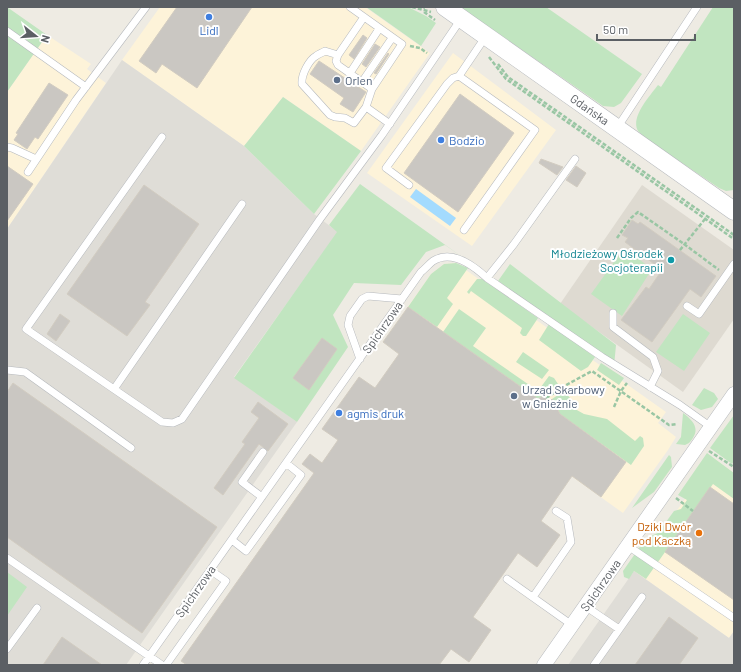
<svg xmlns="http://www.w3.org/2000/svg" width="741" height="672" font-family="Barlow,sans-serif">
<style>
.commercial{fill:#fdf3d9}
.industrial{fill:#dfddd7}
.education{fill:#dedad1}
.green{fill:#c1e5c0}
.water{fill:#a3dbfe}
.building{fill:#cac7c2;stroke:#d2ccc1}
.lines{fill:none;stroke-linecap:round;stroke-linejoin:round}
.service-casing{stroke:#b6b9bd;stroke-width:8}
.minor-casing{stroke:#b6b9bd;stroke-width:15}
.tertiary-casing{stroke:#b6b9bd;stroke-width:19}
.path{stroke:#99c6a4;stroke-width:2.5;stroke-dasharray:4 2;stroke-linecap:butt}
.service{stroke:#fff;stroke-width:7}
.minor{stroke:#fff;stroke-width:14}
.tertiary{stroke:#fff;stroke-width:18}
.shop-dot{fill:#3f7fe0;stroke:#fff;stroke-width:1.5}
.service-dot{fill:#5c6f8a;stroke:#fff;stroke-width:1.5}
.culture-dot{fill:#0f9aa8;stroke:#fff;stroke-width:1.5}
.food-dot{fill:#e8710a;stroke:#fff;stroke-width:1.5}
.labels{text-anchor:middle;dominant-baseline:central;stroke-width:4;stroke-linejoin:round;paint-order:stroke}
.shop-label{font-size:12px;fill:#366cbe;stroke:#fff;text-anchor:start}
.service-label{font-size:12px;fill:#4e5e75;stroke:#fff;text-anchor:start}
.street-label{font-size:12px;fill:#5b5f64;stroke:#fff}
.culture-label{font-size:12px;fill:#0d838f;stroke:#fff;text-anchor:end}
.food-label{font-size:12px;fill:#c56008;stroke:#fff;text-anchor:end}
</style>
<rect width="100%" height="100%" fill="#eeebe3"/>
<!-- commercial -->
<path class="commercial" d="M160 7H365L430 53 361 151 283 97 244 146 122 60Z
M47 35 91 64 87 69 106 83 7 229V92Z
M453 53 556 130 472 246 367 173Z
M456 263 666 412 658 423 676 437 668 450 623 513 383 342 431 274 444 264Z
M714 458 734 473V631L729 638 634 571Z"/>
<!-- industrial -->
<path class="industrial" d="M122 60 244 146 314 214 338 232 234 377 297 422 126 665H7V229Z
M634 571 729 638 734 631V665H568Z"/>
<!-- education -->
<path class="education" d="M642 185 734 250V319L683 392 560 304Z"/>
<!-- green -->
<path class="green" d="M7 7 47 35 7 92Z
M366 7H408L426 16 436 23 421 46Z
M460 7H546L642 74 621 103 614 107 603 106Z
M713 7H734V190L726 191 719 188 645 138C643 136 640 133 638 131 630 117 650 96 658 85L661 87Z
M283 97 361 151 314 214 244 146Z
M360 184 465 259 445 245 426 252 401 285 354 283 333 315 348 347 297 422 234 378 337 232 329 225Z
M624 248 652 269 622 316 591 294Z
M456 263 468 268 447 298 453 304 437 327 408 307 431 274 444 264Z
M510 264 616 345 614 366 498 281Z
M477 279H482L538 318 526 336H523L520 333 522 328 471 291 469 294 467 292Z
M459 309 486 328 473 346 538 391 549 376 554 378 558 384 538 399 443 332Z
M683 314 710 333 684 371 656 352Z
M549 324 595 357 588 367 581 371 539 340Z
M523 352 549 370 542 379 516 362Z
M601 363 624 378 619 385 597 370Z
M704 388 714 393 718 399 712 407 701 410 692 405Z
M564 391 570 398 566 404 584 414 607 419 635 441 640 436 643 438 644 446 631 465 560 414 552 399Z
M683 413C695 422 701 430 689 443L685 445 676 444 681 437Z
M734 415V461L732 464 710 448Z
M707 453 734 473V499L713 484 646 579 634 571 629 579 624 577 623 571 646 538 658 533 674 511 681 509 687 500 678 495Z
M669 455 671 457 672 467 654 492 632 508Z
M7 572 27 587 7 616Z"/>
<!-- water -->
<path class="water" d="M416 189 456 218 450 226 410 197Z"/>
<!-- building -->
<path class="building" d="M177 7H252L197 88 162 64 156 73 139 61Z
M363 35 367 38 354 59 349 55Z
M375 44 380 47 366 67 362 64Z
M388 53 389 54 376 74 374 73Z
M319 61 366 92 353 112 340 104 344 98 310 74Z
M49 83 68 95 38 139 35 137 27 149 14 140 18 134 16 133Z
M460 94 514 133 458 212 404 173Z
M541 159 563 167 557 175 539 163Z
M7 166 33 184 7 221Z
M576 166 586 173 577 187 566 180Z
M144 185 199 224 145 302 150 305 127 336 67 294Z
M632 220 638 224 640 222 716 276 701 297 690 289 652 342 621 320 646 287 649 289 662 270 625 242 628 238 622 235Z
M408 307 538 399 544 395 549 402 552 399 560 414 626 462 601 497 572 476 541 521 560 535 537 567 518 553 473 617 491 630 469 662 451 649 439 665H187L181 661 314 473 302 464 310 454 322 463 338 440 322 429 359 377 375 388 399 354 383 342Z
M60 314 70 321 56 341 47 334Z
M322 338 337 349 309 390 293 378Z
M13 383 217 527 142 633 7 537V392Z
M258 402 288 424 268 451 259 444 223 495 214 488 245 444 242 442 259 418 251 412Z
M710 487 734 504V600L665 552Z
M669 617 698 638 679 665H635Z
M62 637 102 665H43Z"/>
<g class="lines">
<defs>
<path id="service" d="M350 7 402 44 372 89 366 107 390 124
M364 17 338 55 325 51C322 53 318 54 316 56 309 60 301 75 302 84L330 115 335 117 345 118 354 123 366 107
M7 31 86 87
M338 55 336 61 338 65 372 89
M350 73 379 29
M459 76 535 130 464 230
M362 82 392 38
M617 128 697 7
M162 137 26 329 162 422 173 423 182 419 320 219 382 135 461 19
M7 147 12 148 36 159
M28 172 76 100 146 7
M409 185 386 168 447 84 453 78 459 76 486 36
M487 278 514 244 575 159
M687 306 699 314 734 264
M613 313V327L653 357 658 371 650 387
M360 359 348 325 350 316 362 299 368 296 402 299
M7 370 25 372 131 448
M114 389 242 204
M262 497 242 482 263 452
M232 540 246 551 301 475 286 463
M628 546 734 618
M7 558 162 665
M507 579 572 625
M533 597 571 542 567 518 556 511
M585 606 619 629
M7 649 37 608
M143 665 421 272C425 269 429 264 433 261 452 249 473 265 487 278L602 357 680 405 711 427
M166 665 226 581 210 570
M594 665 642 597"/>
<path id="minor" d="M544 665 734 394"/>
<path id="tertiary" d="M445 7 734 211"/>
</defs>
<!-- service casing -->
<use href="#service" class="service-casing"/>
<!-- minor casing -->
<use href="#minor" class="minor-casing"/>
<!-- tertiary casing -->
<use href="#tertiary" class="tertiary-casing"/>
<!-- path -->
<path class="path" d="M412 7 431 12
M423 7 425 8
M424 12 435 20
M410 46 420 48 427 53
M489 57 506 79 734 239
M498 64 508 77 734 235
M617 238 631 218 638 212 684 244
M684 244 719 270
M680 250 705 219
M546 398 568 384 592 371 669 425 677 424
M614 407 621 391 627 383
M709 451 734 467
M676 498 693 511"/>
<!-- service -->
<use href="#service" class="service"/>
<!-- minor -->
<use href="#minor" class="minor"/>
<!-- tertiary -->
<use href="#tertiary" class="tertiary"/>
</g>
<!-- markers -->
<g class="shop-dot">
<circle cx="209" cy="17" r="4"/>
<circle cx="441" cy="140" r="4"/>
<circle cx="339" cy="413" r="4"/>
</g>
<g class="service-dot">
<circle cx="337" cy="80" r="4"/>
<circle cx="514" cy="396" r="4"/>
</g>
<circle class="culture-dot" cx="671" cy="260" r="4"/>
<circle class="food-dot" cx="699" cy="533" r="4"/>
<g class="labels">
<!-- shop labels -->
<g class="shop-label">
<text x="209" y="30" text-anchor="middle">Lidl</text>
<text x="449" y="140">Bodzio</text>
<text x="347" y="413">agmis druk</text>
</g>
<!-- service labels -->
<g class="service-label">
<text x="345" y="80">Orlen</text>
<text x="522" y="389">Urząd Skarbowy<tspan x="522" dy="14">w Gnieźnie</tspan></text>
</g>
<!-- street labels -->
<g class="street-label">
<text transform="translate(590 109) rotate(35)">Gdańska</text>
<text transform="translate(382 327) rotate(-55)">Spichrzowa</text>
<text transform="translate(600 585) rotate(-55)">Spichrzowa</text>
<text transform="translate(195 591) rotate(-55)">Spichrzowa</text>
</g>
<!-- culture labels -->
<g class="culture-label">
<text x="663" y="253">Młodzieżowy Ośrodek<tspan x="663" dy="14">Socjoterapii</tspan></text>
</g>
<!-- food labels -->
<g class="food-label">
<text x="691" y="526">Dziki Dwór<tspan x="691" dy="14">pod Kaczką</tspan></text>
</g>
</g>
<!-- border -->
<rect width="741" height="672" fill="none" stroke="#5b5f64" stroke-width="16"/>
<!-- north arrow -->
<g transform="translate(36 36) rotate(107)" stroke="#ffffff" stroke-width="3" paint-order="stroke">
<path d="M0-3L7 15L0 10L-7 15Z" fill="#5b5f64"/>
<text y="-6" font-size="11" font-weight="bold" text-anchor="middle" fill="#5b5f64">N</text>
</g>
<!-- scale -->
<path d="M597 34v6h98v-6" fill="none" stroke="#5b5f64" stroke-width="2"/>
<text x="603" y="34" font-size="12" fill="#5b5f64" stroke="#ffffff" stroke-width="3" paint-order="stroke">50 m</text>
</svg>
